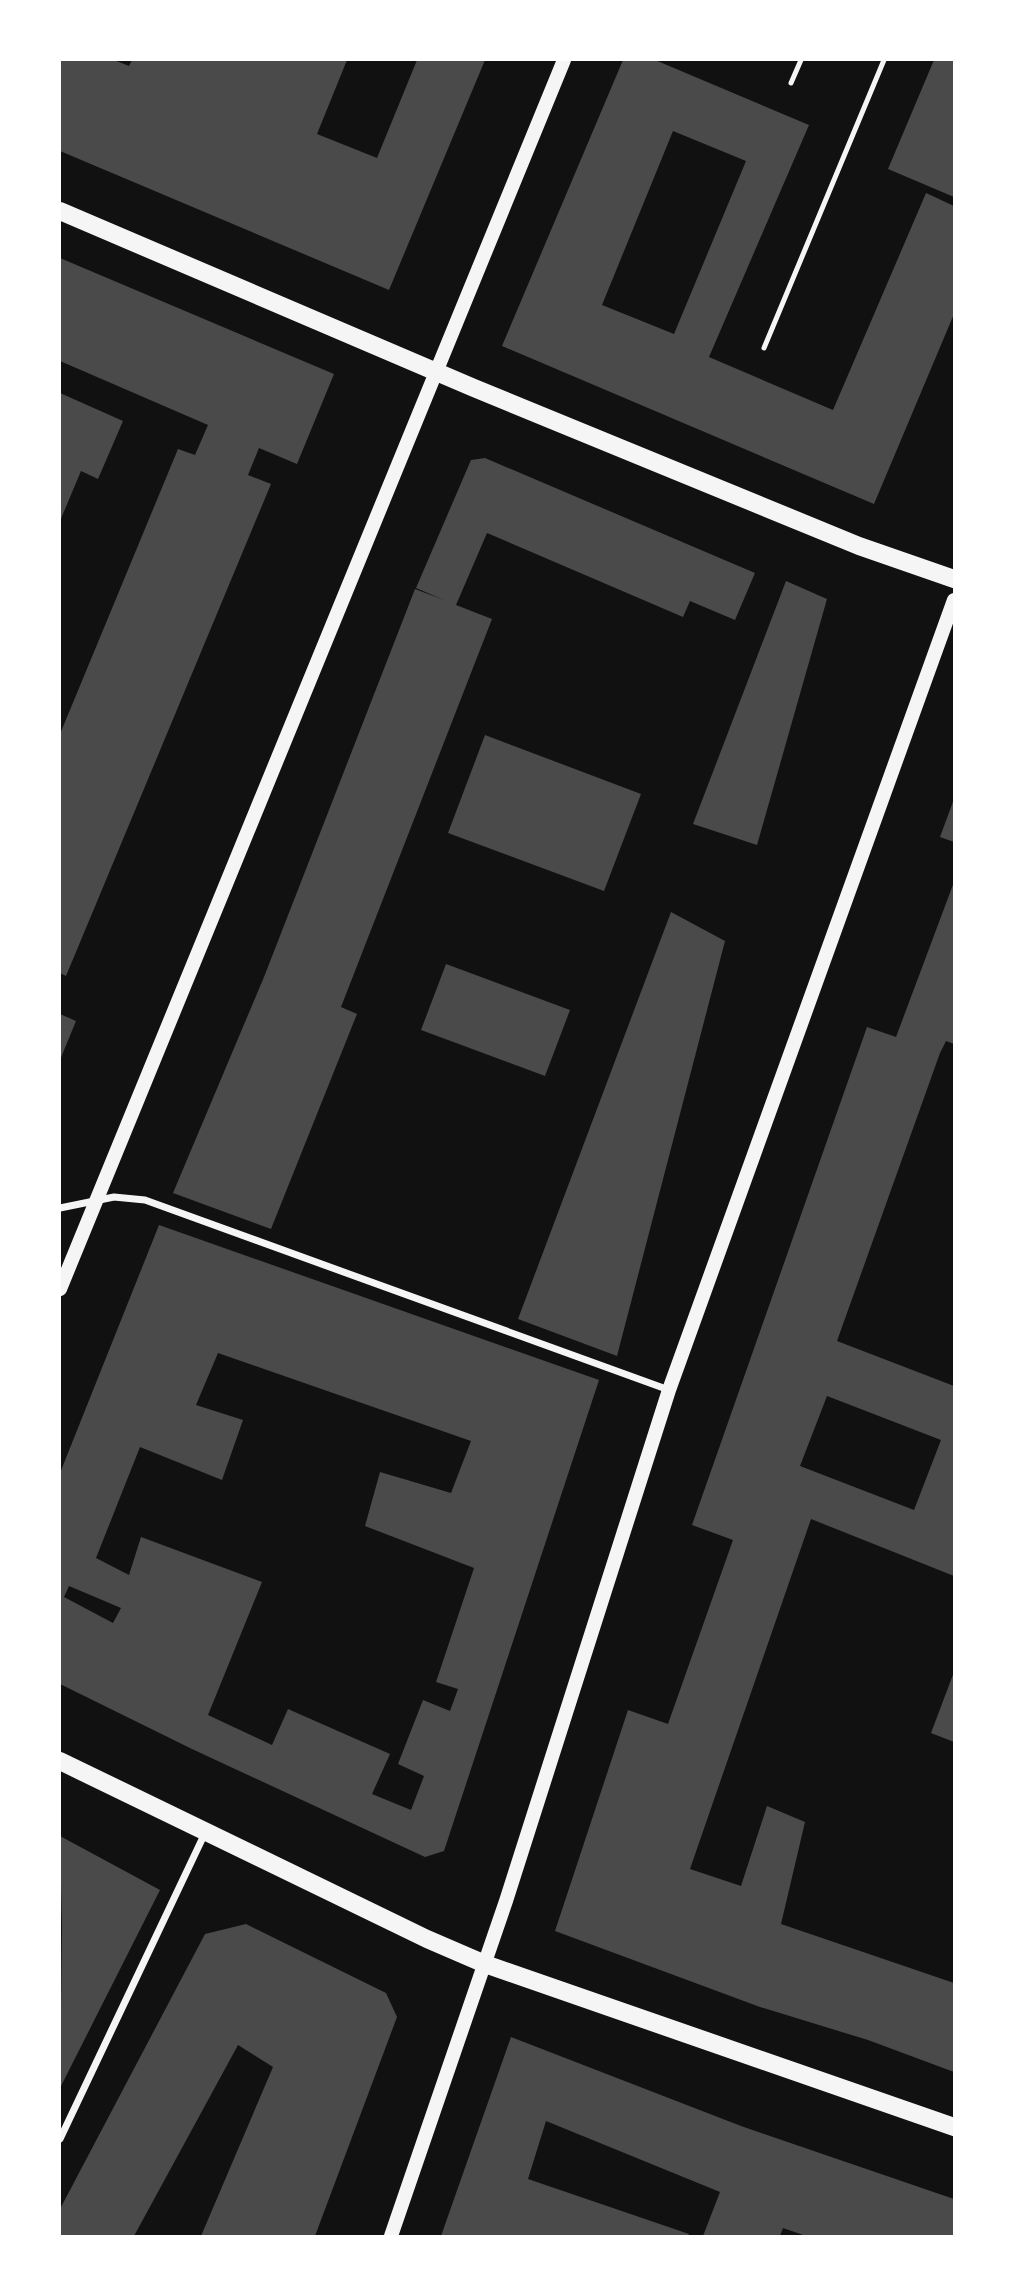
<svg xmlns="http://www.w3.org/2000/svg" width="1014" height="2296" font-family="'Nunito Sans',sans-serif">
<style>
.building{fill:#4a4a4a;fill-rule:evenodd}
.lines{fill:none;stroke-linecap:round;stroke-linejoin:round}
.service{stroke:#f5f5f5;stroke-width:5}
.minor{stroke:#f5f5f5;stroke-width:7}
.secondary{stroke:#f5f5f5;stroke-width:14}
.primary{stroke:#f5f5f5;stroke-width:18}
</style>
<rect width="100%" height="100%" fill="#111"/>
<!-- building -->
<path class="building" d="M60 60H114L129 66 132 60H347L317 134 377 158 417 60H485L389 290 60 151Z
M623 60H655L809 125 709 357 833 410 926 193 954 206V314L874 504 502 346ZM673 131 746 161 674 334 602 305Z
M934 60H954V197L888 169Z
M60 258 334 374 297 464 259 448 248 475 271 484 66 976 60 973V734L178 449 195 455 208 425 60 361Z
M60 393 123 421 98 479 81 471 60 521Z
M485 458 755 573 735 620 690 601 683 617 487 533 456 605 492 619 341 1007 357 1014 271 1229 173 1193 264 977 415 589 444 600 416 588 471 460Z
M786 581 827 599 757 845 693 824Z
M485 735 641 794 604 891 448 833Z
M954 799V842L940 837Z
M954 882V1044L946 1041 940 1053 837 1341 954 1386V1576L811 1519 690 1869 741 1886 767 1806 805 1822 781 1924 954 1983V2072L868 2040 760 2007 555 1931 628 1710 668 1724 733 1540 692 1525 867 1027 896 1037ZM827 1396 941 1440 914 1510 800 1466Z
M671 912 725 941 617 1356 518 1319Z
M446 964 570 1010 545 1076 421 1030Z
M60 1014 76 1021 60 1060Z
M159 1225 599 1380 444 1851 425 1857 192 1749 60 1684V1473ZM218 1353 471 1441 451 1493 380 1472 365 1526 474 1568 436 1682 458 1689 450 1711 423 1700 398 1764 424 1776 411 1810 372 1794 390 1754 288 1709 272 1745 208 1715 262 1582 141 1537 129 1575 96 1558 140 1447 222 1480 243 1420 196 1405ZM69 1586 121 1608 113 1623 64 1597Z
M954 1672V1742L931 1733Z
M60 1836 160 1890 60 2088 62 1928Z
M246 1924 386 1993 397 2017 315 2236H201L273 2067 238 2045 134 2236H60V2209L205 1934Z
M511 2037 741 2126 954 2199V2236H806L783 2228 780 2236H703L720 2192 546 2121 528 2179 689 2234 688 2236H441Z"/>
<g class="lines">
<!-- service -->
<path class="service" d="M791 83 801 60
M764 348 884 60"/>
<!-- minor -->
<path class="minor" d="M60 1208 114 1197 145 1200 669 1390
M60 2139 205 1833"/>
<!-- secondary -->
<path class="secondary" d="M60 1289 564 60
M391 2236 506 1901 669 1390 954 600"/>
<!-- primary -->
<path class="primary" d="M60 211 474 388 859 546 954 579
M60 1761 427 1939 485 1964 954 2127"/>
</g>
<!-- border -->
<rect width="1014" height="2296" fill="none" stroke="#ffffff" stroke-width="122"/>
</svg>
